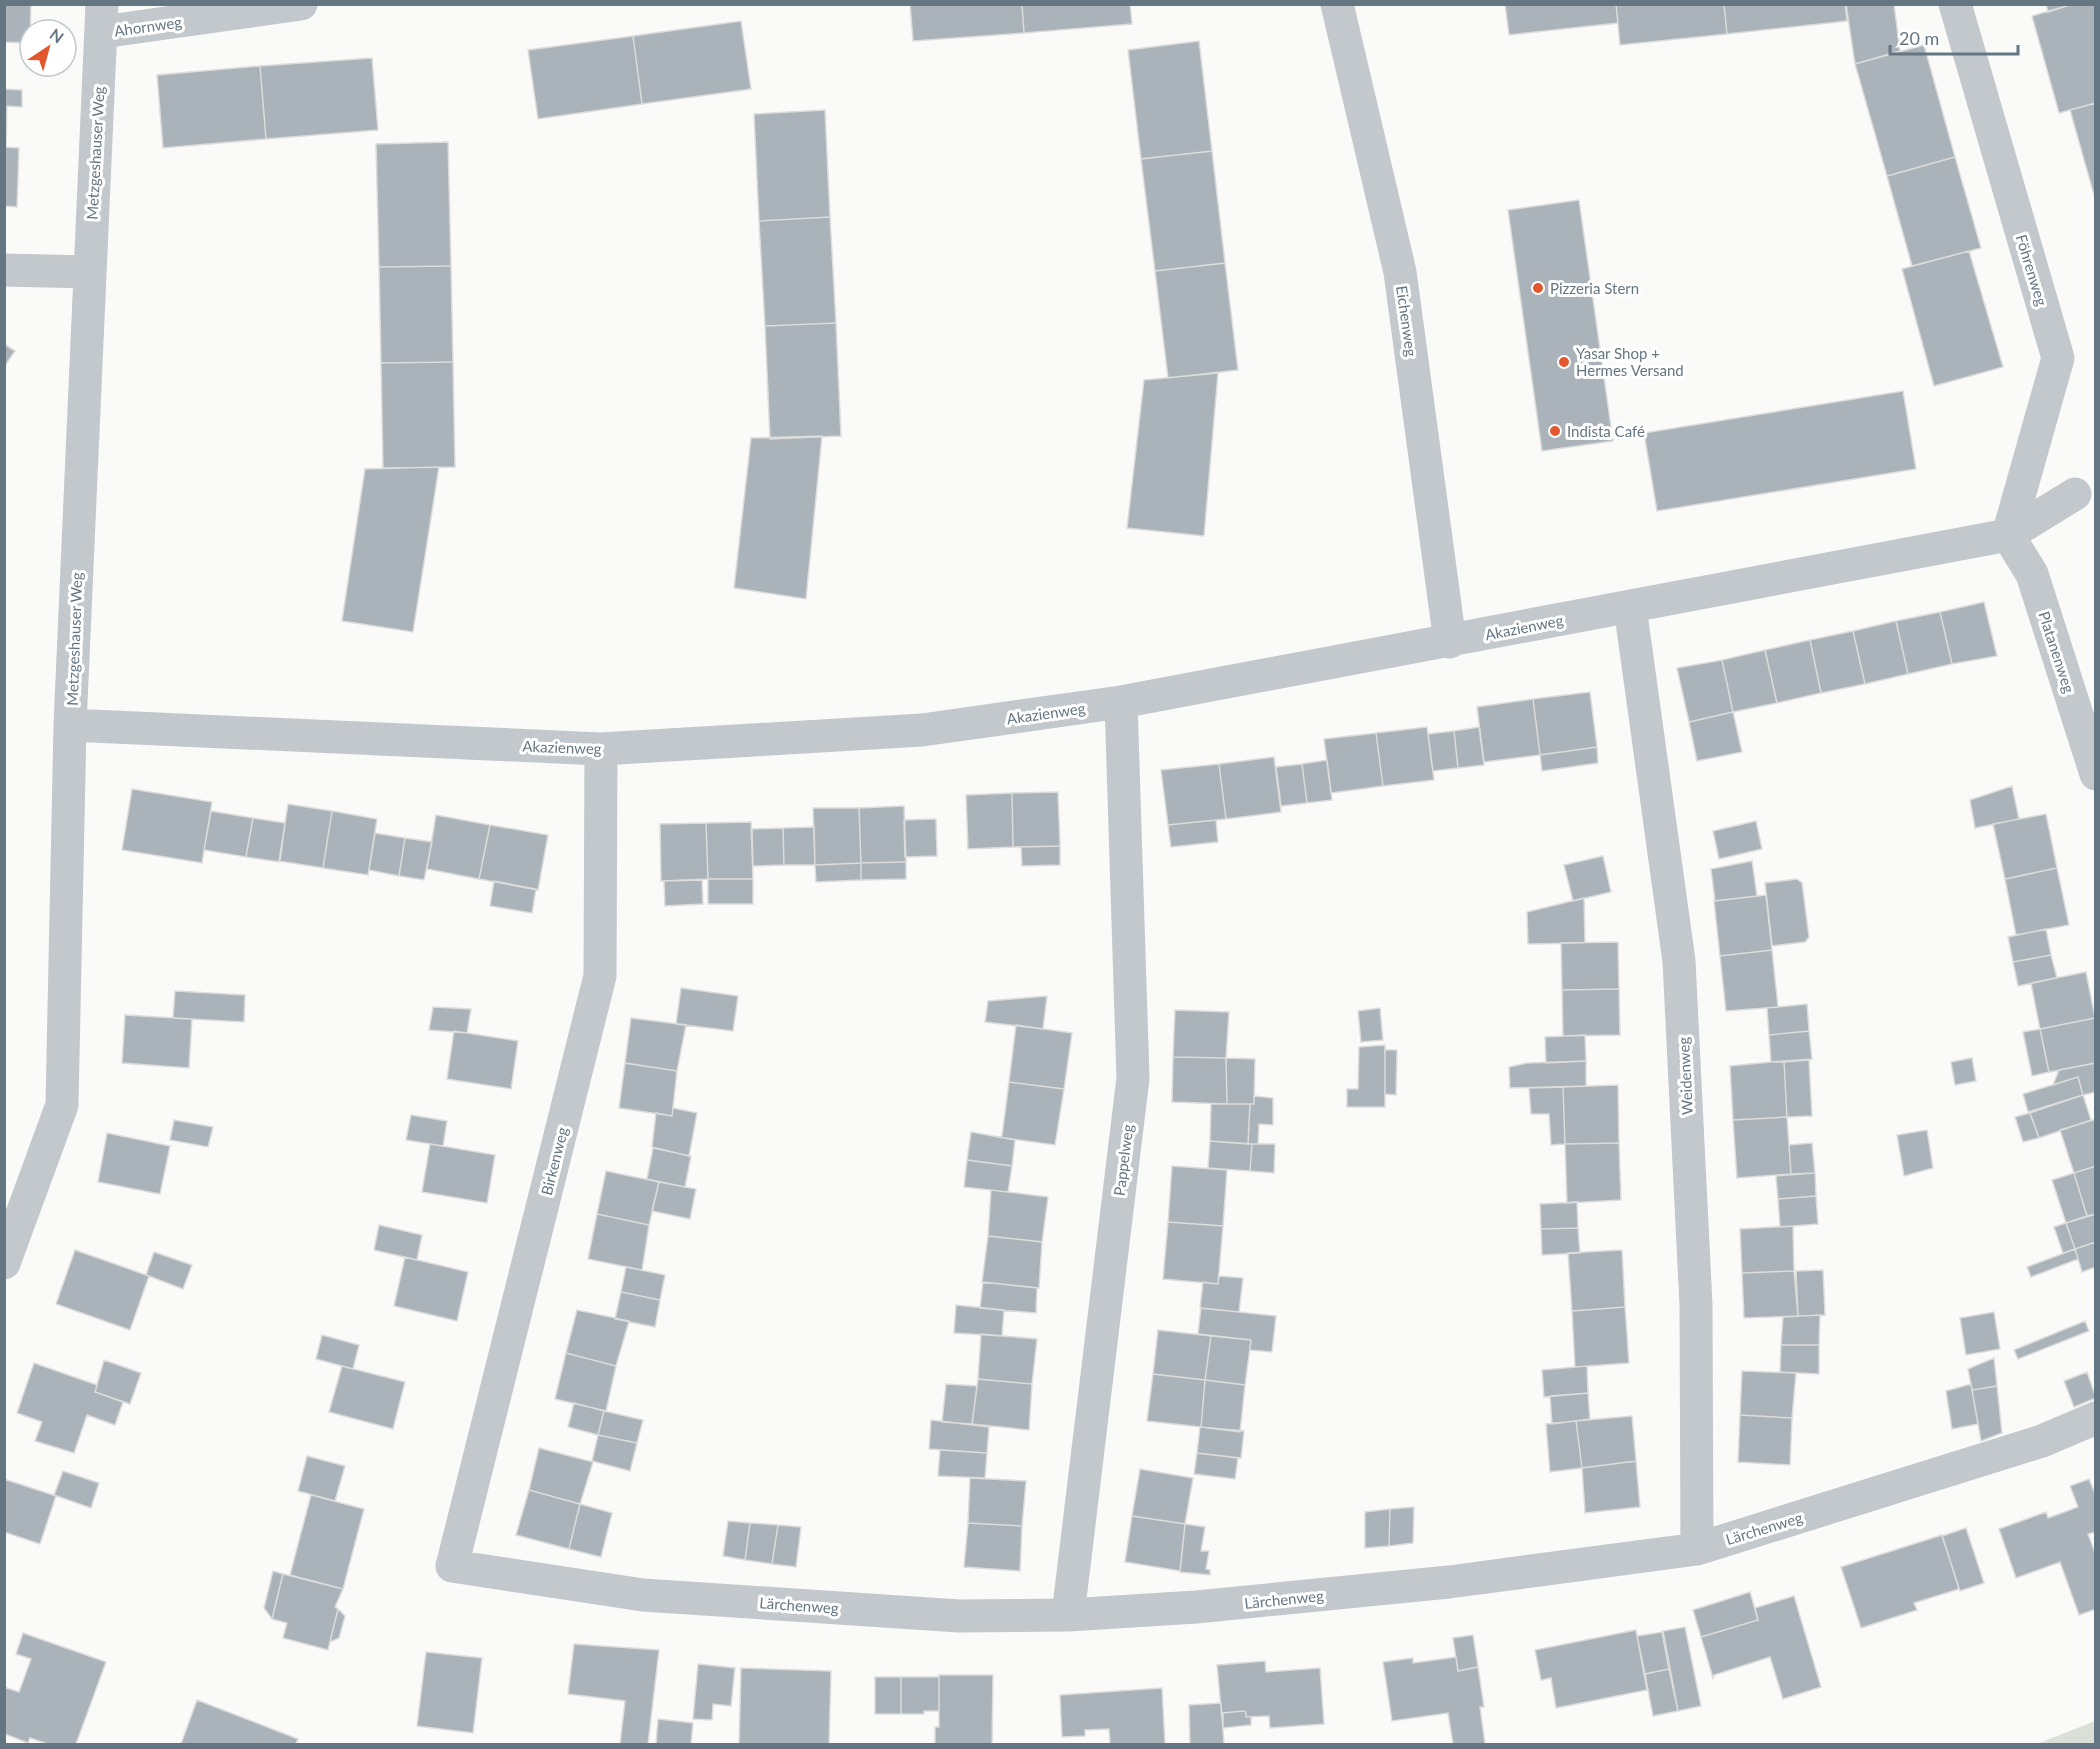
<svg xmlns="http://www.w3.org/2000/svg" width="2100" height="1749" font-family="Lato,sans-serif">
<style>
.green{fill:#dadfd7}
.building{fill:#aab3b9;stroke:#dcdcda;stroke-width:1.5}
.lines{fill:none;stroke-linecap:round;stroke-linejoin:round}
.minor{stroke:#c3c8cc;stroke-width:33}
.poi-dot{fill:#e4572e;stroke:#fff;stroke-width:2}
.labels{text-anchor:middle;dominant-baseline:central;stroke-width:6;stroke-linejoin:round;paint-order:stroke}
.street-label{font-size:15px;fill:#657683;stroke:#fff}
.poi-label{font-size:15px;fill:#657683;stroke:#fff;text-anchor:start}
</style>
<rect width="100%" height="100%" fill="#fafaf8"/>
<!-- green -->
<path class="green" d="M2095 1721V1744H2037Z"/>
<!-- building -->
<path class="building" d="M4 4H31L30 43 4 42Z
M910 4H1022L1024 33 913 41Z
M1022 4H1130L1132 24 1024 33Z
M1505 4H1616L1618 23 1509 35Z
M1616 4H1724L1727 34 1620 45Z
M1724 4H1845L1847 21 1727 34Z
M1846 4H1894L1900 51 1855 64Z
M2046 4H2073L2048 12Z
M2073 4H2096V103L2059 113 2032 16Z
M741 21 751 89 642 104 633 36Z
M633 36 642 104 538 119 528 50Z
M1199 41 1212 151 1141 159 1128 50Z
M1924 45 1955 157 1887 176 1855 64Z
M372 58 378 130 266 139 260 66Z
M260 66 266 139 163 148 157 75Z
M4 89 22 90V107L7 106 6 147Z
M2096 103V202L2070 110Z
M825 110 830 217 759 221 754 114Z
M448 142 451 266 379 267 376 144Z
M4 147 19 148 17 207 4 206Z
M1212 151 1225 263 1155 271 1141 159Z
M1955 157 1981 248 1912 266 1887 176Z
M1579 200 1613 441 1542 451 1508 210Z
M830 217 836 323 765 326 759 221Z
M1969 251 2003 367 1934 386 1902 269Z
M1225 263 1238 370 1168 378 1155 271Z
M451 266 453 362 381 363 379 267Z
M836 323 841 436 770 439 765 326Z
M4 344 15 351 4 367Z
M453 362 455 467 383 468 381 363Z
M1218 373 1204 536 1127 528 1144 380Z
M1903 391 1916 469 1657 511 1644 433Z
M822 436 806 599 734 588 751 438Z
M439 467 413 632 342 621 365 469Z
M1984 602 1997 656 1952 664 1940 612Z
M1940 612 1952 664 1908 674 1896 621Z
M1896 621 1908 674 1865 684 1853 631Z
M1853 631 1865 684 1821 693 1810 640Z
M1810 640 1821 693 1777 703 1765 650Z
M1765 650 1777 703 1733 712 1722 660Z
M1722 660 1733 712 1689 722 1677 668Z
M1590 692 1597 747 1540 755 1533 699Z
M1533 699 1540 755 1484 762 1477 707Z
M1733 712 1742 752 1697 761 1689 722Z
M1427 727 1434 780 1383 786 1376 733Z
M1479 727 1484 765 1458 768 1454 731Z
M1454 731 1458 768 1433 771 1428 734Z
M1376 733 1383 786 1331 793 1324 739Z
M1597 747 1598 763 1542 771 1540 755Z
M1274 757 1281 812 1226 819 1219 764Z
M1327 760 1332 800 1307 803 1302 764Z
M1219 764 1226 819 1168 825 1161 770Z
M1302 764 1307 803 1281 806 1276 767Z
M2012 786 2019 819 1975 828 1970 800Z
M132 789 212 802 202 863 122 850Z
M1058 792 1060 846 1013 847 1012 793Z
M1012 793 1013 847 968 849 966 795Z
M288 804 332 811 323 868 279 861Z
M904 806 906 862 861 863 859 808Z
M813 808H859L861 863 815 865Z
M211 811 253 818 246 857 204 850Z
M332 811 377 819 368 875 323 868Z
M2046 814 2057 868 2005 879 1993 824Z
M436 815 490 825 479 879 427 869Z
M253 818 285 823 280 862 246 857Z
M936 819 937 856 905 857 904 820Z
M1216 820 1218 842 1171 847 1168 825Z
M1756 821 1762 849 1719 859 1713 831Z
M751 822 753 879H708L706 823Z
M706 823 708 879 661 881 660 824Z
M490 825 548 835 538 890 479 879Z
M814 827 815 865H784L783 828Z
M783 828 784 865 753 866 752 829Z
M375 833 405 838 399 876 369 870Z
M405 838 432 842 424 880 399 876Z
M1060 846V865L1022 866 1021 847Z
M1603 856 1611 892 1573 901 1564 865Z
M1752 861 1757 896 1715 901 1711 869Z
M906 862V879L861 880V863Z
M861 863V880L816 882 815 865Z
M2057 868 2069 925 2016 935 2005 879Z
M708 879H753V904H708Z
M1797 879 1802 883 1809 937 1805 942 1772 946 1765 883Z
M702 880 703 904 665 906 664 881Z
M494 881 536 889 532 913 490 906Z
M1766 895 1772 950 1720 956 1714 901Z
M1584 898 1585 943 1528 944 1527 912Z
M2046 929 2051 955 2013 962 2008 937Z
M1618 942 1619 989 1562 990 1561 943Z
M1772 950 1778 1007 1726 1011 1720 956Z
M2051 955 2057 978 2018 986 2013 962Z
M2086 972 2095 1018 2040 1029 2031 983Z
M681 988 738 996 733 1031 676 1024Z
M1619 989 1620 1035 1563 1036 1562 990Z
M175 991 245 995 244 1022 173 1018Z
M1047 996 1043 1029 985 1022 988 1001Z
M1807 1004 1809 1031 1769 1035 1767 1008Z
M433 1007 471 1009 467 1033 429 1030Z
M1380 1008 1383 1040 1361 1042 1358 1011Z
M1175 1010 1229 1012 1226 1058 1173 1057Z
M125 1015 192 1019 189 1068 122 1063Z
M631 1018 686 1025 677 1071 625 1063Z
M2095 1018 2096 1063 2049 1072 2040 1029Z
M1016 1025 1072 1033 1064 1089 1009 1082Z
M2040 1029 2049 1072 2032 1076 2023 1032Z
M454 1031 518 1041 511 1089 447 1079Z
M1809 1031 1812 1059 1771 1062 1769 1035Z
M1585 1035 1586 1061 1546 1063 1545 1037Z
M1385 1045V1107H1347V1089H1358L1359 1047Z
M1385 1050H1397L1396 1095 1385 1094Z
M1173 1057 1226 1058 1227 1104 1172 1102Z
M1226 1058 1255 1059 1254 1104H1227Z
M1972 1058 1976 1081 1955 1085 1951 1062Z
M1809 1060 1812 1116 1787 1117 1784 1062Z
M1586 1061V1086L1510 1088 1509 1067 1527 1063Z
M1771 1062H1784L1787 1117 1733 1120 1730 1066Z
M625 1063 677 1071 672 1116 619 1108Z
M2096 1063V1092L2083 1095 2078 1077 2053 1085 2059 1070Z
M2078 1077 2083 1095 2028 1112 2023 1094Z
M1009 1082 1064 1089 1055 1145 998 1137 1002 1136Z
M1618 1085 1619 1143 1565 1144 1563 1087Z
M1563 1087 1565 1144 1551 1145 1549 1114H1531L1529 1088Z
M2083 1095 2091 1120 2039 1138 2030 1113Z
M1254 1096 1273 1098V1125L1259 1124 1258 1144H1248L1250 1104H1254Z
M1211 1104H1250L1248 1144 1210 1141Z
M673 1108 697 1113 689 1156 652 1147 656 1113 672 1116Z
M2030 1113 2039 1138 2023 1142 2015 1117Z
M411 1115 447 1121 443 1146 406 1140Z
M1787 1117 1791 1174 1737 1178 1733 1120Z
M2096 1119V1166L2074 1173 2060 1130Z
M174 1120 213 1127 208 1147 170 1140Z
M1927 1130 1933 1168 1904 1176 1897 1135Z
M971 1132 1015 1140 1012 1166 967 1160Z
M107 1133 170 1146 160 1194 98 1182Z
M1210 1141 1252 1144 1250 1171 1208 1168Z
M1619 1143 1621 1200 1567 1203 1565 1144Z
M1812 1143 1815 1173 1791 1174 1789 1145Z
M430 1144 495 1155 487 1203 422 1192Z
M1252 1144H1275L1274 1173 1250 1171Z
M653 1148 691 1156 685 1187 647 1179Z
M967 1160 1012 1166 1008 1192 964 1187Z
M1172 1166 1227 1170 1223 1226 1168 1222Z
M2096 1166V1214L2087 1216 2074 1173Z
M606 1171 659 1182 649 1225 597 1214Z
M1815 1173 1816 1196 1778 1199 1776 1176Z
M2074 1173 2087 1216 2066 1223 2052 1180Z
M659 1182 696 1189 690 1219 652 1211Z
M991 1190 1048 1197 1042 1242 988 1236Z
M1816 1196 1818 1224 1780 1227 1778 1199Z
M1577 1202 1578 1228 1541 1229 1540 1204Z
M597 1214 649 1225 642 1270 588 1259Z
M2096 1214V1242L2075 1249 2066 1223Z
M1168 1222 1223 1226 1218 1284 1163 1279Z
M2066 1223 2075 1249 2063 1253 2054 1227Z
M379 1225 422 1235 417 1260 374 1250Z
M1793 1226 1794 1271 1742 1273 1740 1229Z
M1578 1228 1580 1253 1542 1255 1541 1229Z
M988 1236 1042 1242 1039 1288 982 1282Z
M2096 1242V1267L2082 1272 2075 1249Z
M2075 1249 2078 1259 2031 1277 2027 1267Z
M75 1250 149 1276 130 1330 56 1304Z
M1622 1250 1625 1307 1572 1311 1568 1253Z
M154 1252 192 1265 183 1289 146 1275Z
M405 1257 468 1272 457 1321 394 1306Z
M626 1267 665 1275 660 1300 621 1292Z
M1823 1270 1825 1315 1798 1316 1796 1271Z
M1794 1271 1798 1316 1744 1318 1742 1273Z
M1219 1276 1243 1278 1239 1312 1200 1308 1203 1282 1218 1284Z
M983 1282 1037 1288 1036 1313 980 1308Z
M621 1292 660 1300 655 1327 615 1319Z
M956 1305 1004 1310 1002 1336 954 1333Z
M1625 1307 1629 1363 1575 1367 1572 1311Z
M1201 1308 1276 1316 1272 1352 1250 1350 1251 1340 1198 1334Z
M577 1310 629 1321 616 1366 566 1353Z
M1994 1312 2000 1349 1966 1355 1960 1318Z
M1820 1315 1819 1345H1781L1783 1317Z
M2085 1321 2089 1331 2018 1359 2014 1350Z
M1158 1330 1211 1336 1205 1380 1153 1374Z
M981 1334 1037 1339 1032 1384 978 1379Z
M322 1335 359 1345 353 1369 316 1359Z
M1211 1336 1251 1340 1245 1385 1205 1380Z
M1781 1345H1819V1374L1780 1372Z
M566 1353 616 1366 606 1411 555 1399Z
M1994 1358 1997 1386 1972 1390 1968 1369Z
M104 1360 141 1373 130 1404 95 1392Z
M34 1363 97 1385 95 1392 123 1402 115 1425 87 1415 74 1453 35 1441 42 1422 17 1413Z
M342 1366 405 1382 393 1429 329 1412Z
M1587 1366 1588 1393 1544 1397 1542 1370Z
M1742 1371 1796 1373 1792 1418 1740 1415Z
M2087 1372 2096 1398 2074 1407 2064 1381Z
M1153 1374 1205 1380 1201 1427 1147 1421Z
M978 1379 1032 1384 1029 1430 972 1424Z
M1205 1380 1245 1385 1240 1432 1201 1427Z
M946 1384 977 1386 972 1424 942 1422Z
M1971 1384 1978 1424 1952 1429 1946 1391Z
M1997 1386 2002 1433 1981 1441 1972 1390Z
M1588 1393 1590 1419 1552 1424 1550 1396Z
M574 1403 604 1411 598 1435 568 1427Z
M604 1411 643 1420 637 1443 598 1435Z
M1740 1415 1792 1418 1790 1465 1738 1462Z
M1632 1416 1636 1461 1582 1468 1576 1421Z
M931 1420 989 1427 987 1453 929 1449Z
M1576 1421 1582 1468 1550 1472 1546 1424Z
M1200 1427 1244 1431 1241 1458 1197 1453Z
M598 1435 637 1443 630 1471 592 1461Z
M539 1448 593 1462 580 1504 529 1490Z
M940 1450 987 1453 985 1478 938 1476Z
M1197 1453 1238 1458 1235 1479 1194 1474Z
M307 1456 345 1466 335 1501 298 1491Z
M1636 1461 1640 1507 1585 1513 1582 1468Z
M1140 1469 1193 1478 1185 1524 1132 1516Z
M63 1471 99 1483 91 1508 54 1495Z
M970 1478 1026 1481 1022 1526 968 1523Z
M4 1479 56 1496 40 1544 4 1532Z
M2089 1479 2096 1496V1532L2088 1534 2096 1555V1609L2079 1615 2060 1562 2016 1578 1999 1529 2046 1512 2048 1518 2078 1507 2070 1486Z
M529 1490 580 1504 569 1549 516 1535Z
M311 1495 364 1509 343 1589 290 1575Z
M580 1504 612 1513 601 1557 569 1549Z
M1414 1507 1413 1543 1389 1546 1390 1509Z
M1390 1509 1389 1546 1365 1548V1512Z
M1132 1516 1185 1524 1180 1571 1125 1562Z
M728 1521 750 1523 745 1560 723 1556Z
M750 1523 778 1525 772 1564 745 1560Z
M968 1523 1022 1526 1020 1571 964 1567Z
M1185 1524 1205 1527 1201 1551H1209L1206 1569 1210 1570V1575L1180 1572Z
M778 1525 801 1527 796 1567 772 1564Z
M1966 1528 1984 1583 1960 1591 1942 1536Z
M1942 1535 1959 1589 1914 1603 1917 1610 1861 1628 1841 1567Z
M273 1571 283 1574 272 1619 264 1608Z
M283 1574 343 1589 335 1607 338 1609 328 1650 283 1638 287 1623 272 1619Z
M1750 1592 1758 1620 1701 1637 1693 1610Z
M1794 1596 1821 1687 1783 1699 1770 1657 1714 1675 1713 1678 1701 1637 1758 1620 1755 1608Z
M338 1609 345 1616 339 1638 330 1642Z
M1685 1627 1701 1706 1678 1711 1663 1631Z
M1636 1630 1647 1690 1556 1708 1551 1678 1541 1680 1535 1650Z
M1662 1632 1669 1669 1645 1674 1637 1636Z
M23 1633 106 1662 76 1744H48L30 1738 28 1743 5 1734 4 1736V1687L19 1692 31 1659 16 1654Z
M1473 1635 1478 1667 1458 1671 1453 1638Z
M574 1644 659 1650 648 1744H620L625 1701 568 1694Z
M426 1652 482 1658 473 1733 417 1726Z
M1456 1657 1458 1671 1478 1667 1484 1707H1480L1485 1744H1453L1448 1713 1392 1721 1383 1662 1413 1658V1663Z
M1265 1661 1266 1672 1320 1668 1324 1724 1270 1728 1269 1716 1246 1717V1712L1243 1711 1223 1713 1222 1719 1217 1665Z
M698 1664 735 1668 731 1706 713 1704 712 1720 693 1719Z
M741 1668 831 1671 829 1744H739Z
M1669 1669 1678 1711 1653 1716 1645 1674Z
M939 1675H993L992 1744H935V1727H939Z
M875 1677H901V1714H875Z
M901 1677H939V1711H924V1714H901Z
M1162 1688 1165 1744H1110L1109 1729 1085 1730V1736L1062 1737 1060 1695Z
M197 1700 298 1739 296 1744H181Z
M1221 1703 1224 1744H1190L1189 1705Z
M1243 1711 1246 1712V1717H1251V1725L1223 1728V1713Z
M658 1719 693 1723 691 1744H656Z"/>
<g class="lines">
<!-- minor -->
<path class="minor" d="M1337 4 1400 272 1450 642
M1955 4 2058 358 2008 535
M102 32 301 4
M4 270 89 272
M2008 535 2032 574 2096 774
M1630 607 1679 961 1696 1305 1697 1549
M70 725 601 749 922 730 1121 702 2008 535 2075 494
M601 749 600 976 452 1566 643 1595 959 1616 1068 1615 1196 1607 1449 1582 1697 1549 2042 1441 2096 1418
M4 1263 62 1105 70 725 102 4
M1068 1615 1133 1078 1121 702"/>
</g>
<!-- markers -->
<g class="poi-dot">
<circle cx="1538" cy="288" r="6"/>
<circle cx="1564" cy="362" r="6"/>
<circle cx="1555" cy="431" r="6"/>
</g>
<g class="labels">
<!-- street labels -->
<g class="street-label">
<text transform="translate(148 26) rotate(-8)">Ahornweg</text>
<text transform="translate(95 153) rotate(-87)">Metzgeshauser Weg</text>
<text transform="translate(2032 270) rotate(73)">Föhrenweg</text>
<text transform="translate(1407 321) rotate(82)">Eichenweg</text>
<text transform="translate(1524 627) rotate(-11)">Akazienweg</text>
<text transform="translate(74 639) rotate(-88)">Metzgeshauser Weg</text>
<text transform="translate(2057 652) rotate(72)">Platanenweg</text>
<text transform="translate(1046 713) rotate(-8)">Akazienweg</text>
<text transform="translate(562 747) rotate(2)">Akazienweg</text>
<text transform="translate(1685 1076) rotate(-93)">Weidenweg</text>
<text transform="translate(1123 1160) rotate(-83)">Pappelweg</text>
<text transform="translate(554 1161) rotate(-76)">Birkenweg</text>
<text transform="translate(1764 1528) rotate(-17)">Lärchenweg</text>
<text transform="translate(1284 1599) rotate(-6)">Lärchenweg</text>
<text transform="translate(799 1605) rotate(4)">Lärchenweg</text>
</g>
<!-- poi labels -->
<g class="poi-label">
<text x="1550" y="288">Pizzeria Stern</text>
<text x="1576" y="353">Yasar Shop +<tspan x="1576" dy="17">Hermes Versand</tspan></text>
<text x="1567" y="431">Indista Café</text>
</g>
</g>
<!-- border -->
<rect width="2100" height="1749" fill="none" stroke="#657683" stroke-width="12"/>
<!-- north arrow -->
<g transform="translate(48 48) rotate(36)"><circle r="28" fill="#ffffff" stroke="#c1c8cd" stroke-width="1.5"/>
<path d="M0-4.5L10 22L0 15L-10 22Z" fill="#e4572e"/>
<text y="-9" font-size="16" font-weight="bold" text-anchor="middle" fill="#657683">N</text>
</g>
<!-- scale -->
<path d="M1890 45v9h128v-9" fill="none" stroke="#657683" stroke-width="3"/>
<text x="1899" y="45" font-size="18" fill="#657683" stroke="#ffffff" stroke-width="4.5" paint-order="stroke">20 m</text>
</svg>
